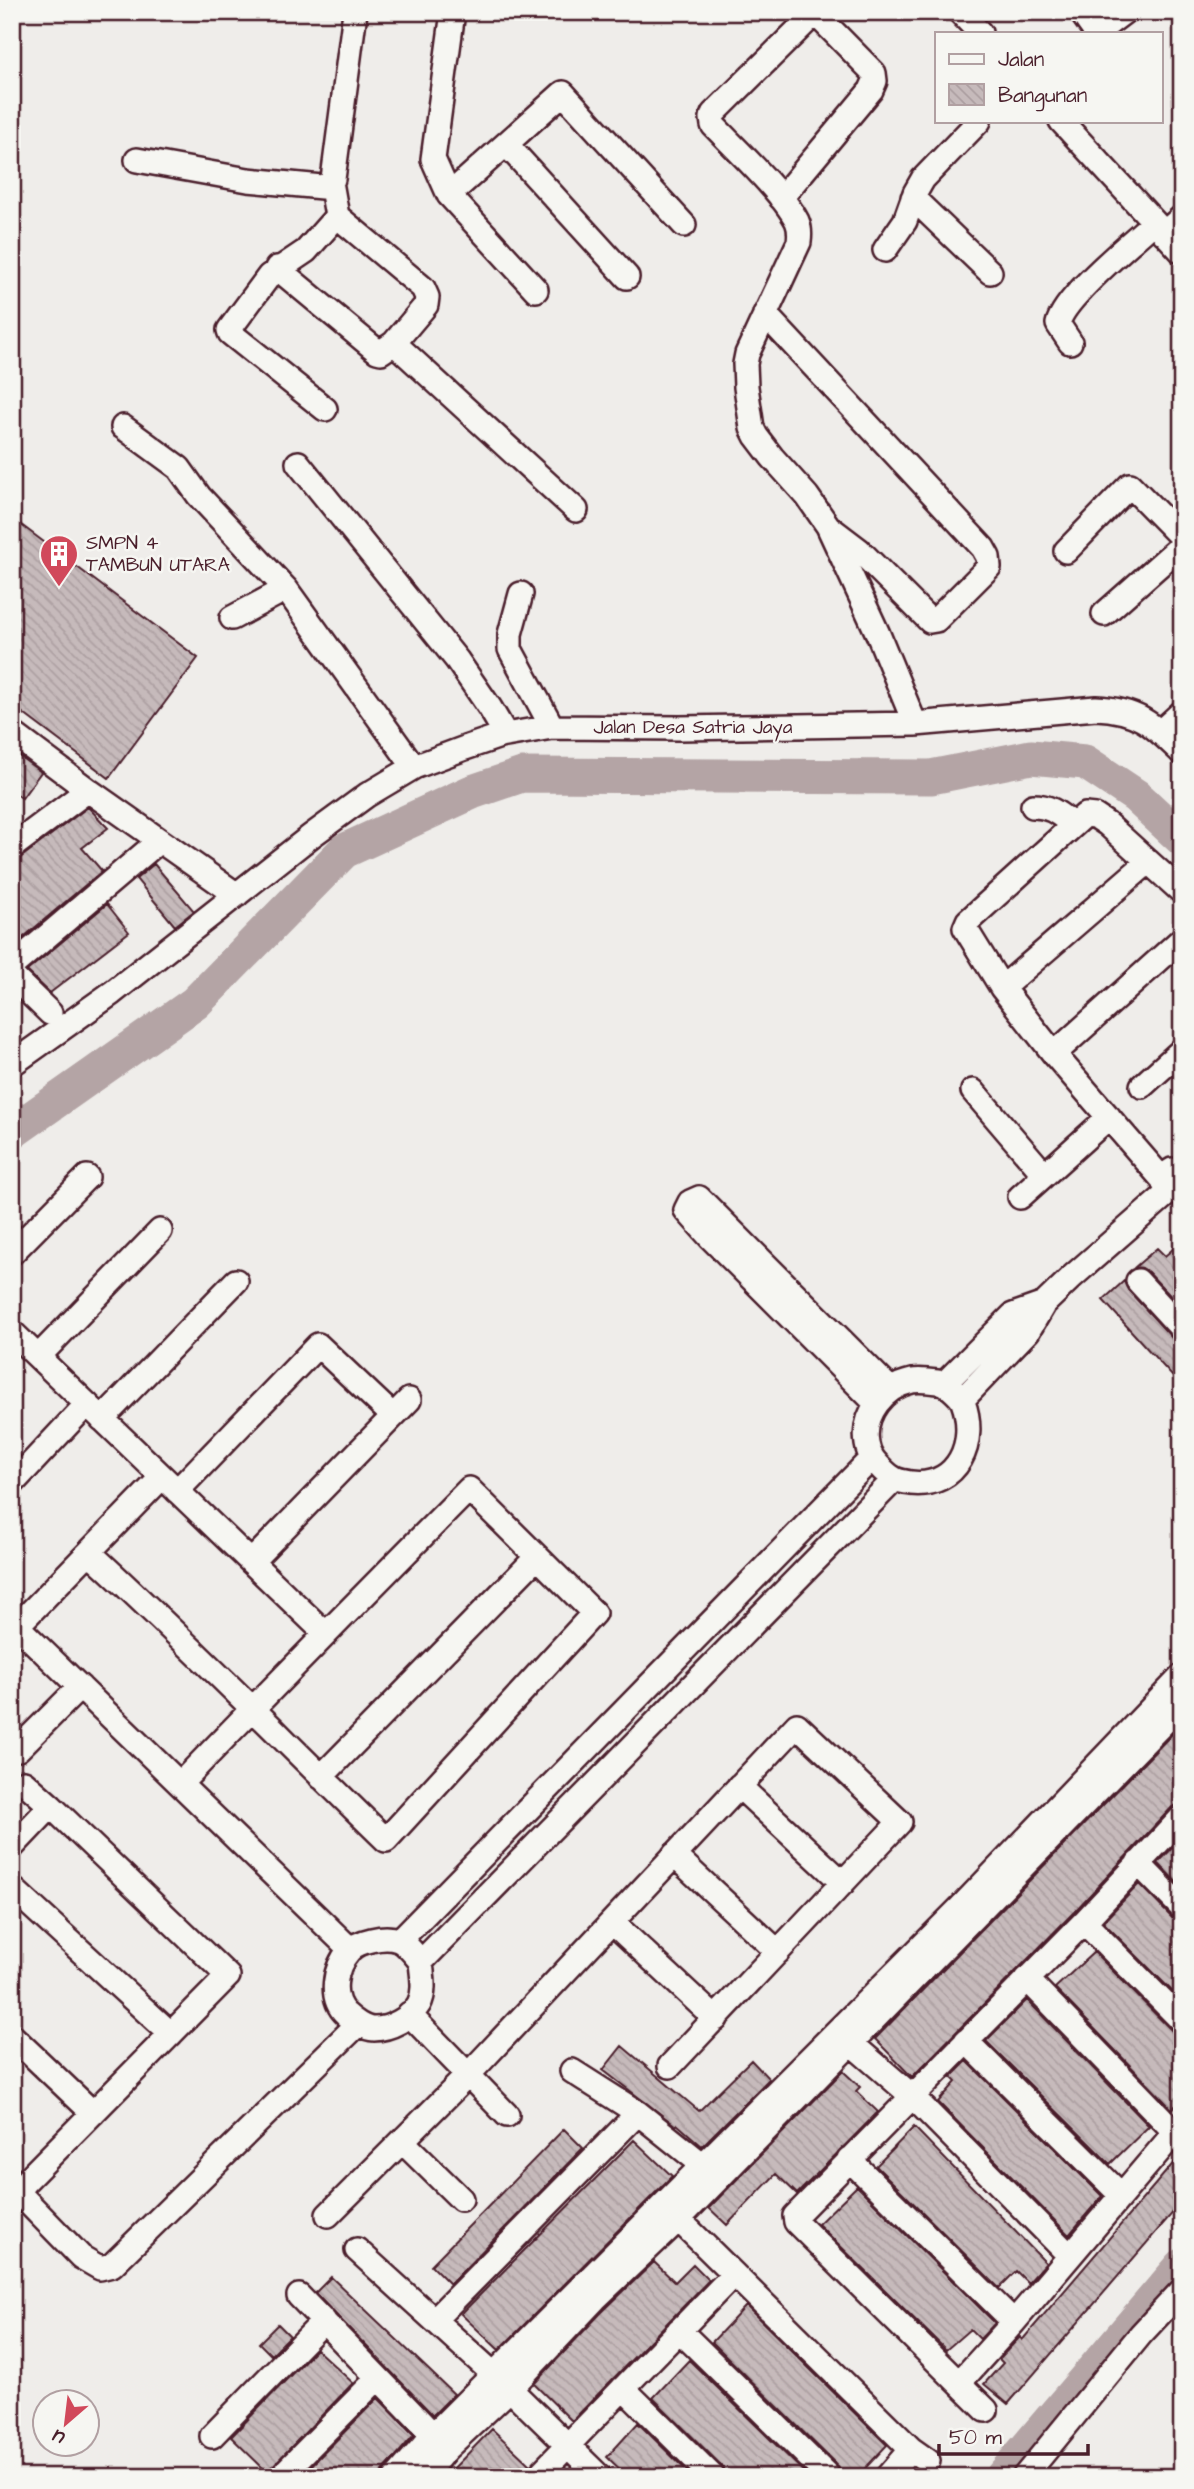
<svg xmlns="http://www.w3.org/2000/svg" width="1194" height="2489" font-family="'Architects Daughter',sans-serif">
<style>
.grass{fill:url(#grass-dots);stroke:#90777c;stroke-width:2}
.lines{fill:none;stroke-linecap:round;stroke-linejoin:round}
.river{stroke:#b4a4a5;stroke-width:35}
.building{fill:url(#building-back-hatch);stroke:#4a1f2b;stroke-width:2}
.minor-casing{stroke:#4a1f2b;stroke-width:28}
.minor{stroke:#f6f6f2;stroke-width:23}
.labels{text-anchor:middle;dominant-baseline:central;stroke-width:5;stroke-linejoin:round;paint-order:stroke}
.poi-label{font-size:19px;fill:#4a1f2b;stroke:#f6f6f2;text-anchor:start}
.street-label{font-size:19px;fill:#4a1f2b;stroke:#f6f6f2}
</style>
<defs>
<pattern id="grass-dots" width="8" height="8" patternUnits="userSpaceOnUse" patternTransform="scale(1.75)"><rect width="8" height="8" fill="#d7cfce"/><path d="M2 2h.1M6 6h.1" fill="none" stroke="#bab1b1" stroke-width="1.8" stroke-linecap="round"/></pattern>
<pattern id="building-back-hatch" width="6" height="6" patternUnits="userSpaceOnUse" patternTransform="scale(1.75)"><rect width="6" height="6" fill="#c6babb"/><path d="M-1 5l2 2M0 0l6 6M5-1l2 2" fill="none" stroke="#ac9fa1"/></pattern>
</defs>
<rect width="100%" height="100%" fill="#efedea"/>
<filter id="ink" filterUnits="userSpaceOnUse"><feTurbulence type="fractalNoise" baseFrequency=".0143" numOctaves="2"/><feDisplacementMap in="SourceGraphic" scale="14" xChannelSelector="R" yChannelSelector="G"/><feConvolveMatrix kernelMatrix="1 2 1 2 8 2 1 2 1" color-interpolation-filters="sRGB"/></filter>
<g filter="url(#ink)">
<!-- grass -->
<path class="grass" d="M1182 2266V2290L1024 2477H1002Z"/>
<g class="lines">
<!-- river -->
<path class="river" d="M12 1132 195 1003 344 851 472 792 522 775 931 777 1031 757 1085 762 1136 796 1182 839
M1002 2477 1182 2266"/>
</g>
<!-- building -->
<path class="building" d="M12 518 198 658 109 778 12 705Z
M12 751 41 772 22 798 12 791Z
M88 807 108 828 82 848 102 871 12 947V861L20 858Z
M154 864 194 911 175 926 136 879Z
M107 904 129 932 50 993 27 971Z
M1182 1241V1308L1148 1272 1142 1268 1135 1267 1157 1248 1165 1256Z
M1124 1281 1128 1290 1172 1338 1182 1343V1387L1103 1300Z
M1182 1724V1803L1172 1807 1074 1912 912 2077 875 2039Z
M1182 1838V1888L1158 1863Z
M1139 1884 1172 1918 1182 1922V2001L1103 1922Z
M1094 1952 1172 2031 1182 2035V2100L1172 2109 1055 1988Z
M1027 2000 1149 2126 1110 2164 986 2041Z
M622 2046 699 2111 751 2060 769 2079 702 2146 677 2124 676 2126 603 2070Z
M967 2061 1102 2196 1069 2235 938 2102 956 2082 951 2077Z
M843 2071 860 2087 856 2091 878 2112 797 2194 776 2174 727 2225 709 2208Z
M914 2127 1046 2263 1028 2283 1016 2271 999 2288 876 2166Z
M564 2129 583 2148 450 2284 431 2265Z
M634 2140 672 2176 499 2350 461 2314Z
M1182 2153V2202L1008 2404 984 2384 1003 2363 999 2359 1020 2337 1022 2340 1024 2338Z
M857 2186 995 2323 980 2339 970 2329 946 2350 818 2224Z
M654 2262 675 2282 693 2264 709 2280 572 2421 534 2384 600 2314Z
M331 2277 454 2394 433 2415 315 2293Z
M746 2306 887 2445 857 2477H843L839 2467 712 2342Z
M278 2324 290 2336 271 2355 259 2343Z
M316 2349 353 2383 267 2472 231 2437Z
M689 2360 809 2477H727L723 2467 653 2398Z
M378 2398 414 2435 378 2477H300Z
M638 2423 693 2477H628L607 2457Z
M492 2429 530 2465 523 2477H445Z"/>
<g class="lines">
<defs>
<path id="minor" d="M453 12 433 159 449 195 536 290
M960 12 980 33
M1081 12 1096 33
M815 13 713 114 712 118 713 125C737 150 782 192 797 221 800 228 800 235 799 242L747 354 745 364 746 387 752 428 756 436 772 457 807 496 828 526 878 634 915 724
M1096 33 1124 12
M1061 121 1182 252
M506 144 627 277
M137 160 248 180 322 187 329 184 333 179 355 12
M331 182 337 216 423 288 427 297 426 305 394 343 576 510
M449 195 563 93 684 225
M781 198 871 90 875 81 874 73 814 12
M913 198 990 272
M1164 233 1182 217
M885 250 905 221 915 193 923 179 979 121
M277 268 377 351 381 352 394 343
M765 314 983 548 988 557 989 567 936 620 930 621 859 550 830 528
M1070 342 1058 324C1063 298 1133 241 1154 222
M325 409 230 333 229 330 269 276 306 251 337 216
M123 427 179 468 199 496 286 589 414 767
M298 463 457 660 490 708 506 735
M1066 551 1130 485 1182 538
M521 594 510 634V649L552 727
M1104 614 1182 545
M232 618 286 589
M1160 732 1182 712
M12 733 88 790 237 895
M1033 806C1051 806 1059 814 1072 824
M12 847 88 790
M12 966 159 841
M12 976 50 1013
M1002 988 1148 862
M1054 1054 1182 939
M12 1064 112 993 311 836 367 795 414 767 465 748 500 736 552 727 680 728 915 724 1096 708C1139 710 1152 724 1182 753
M1142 1086 1182 1050
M973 1091 1044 1174
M1163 1180 1054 1054 1002 988 965 928 968 921 1085 815 1095 816 1107 824 1182 892
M1169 1192 1164 1184 1165 1176 1172 1170 1182 1172
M1020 1197 1109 1117
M12 1253 87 1177
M1138 1281 1182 1329
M12 1332 325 1633
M38 1357 160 1231
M945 1383C950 1388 960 1395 963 1402 978 1442 958 1488 911 1483 898 1481 893 1480 883 1470 875 1462 869 1456 867 1444 862 1414 884 1387 912 1381 922 1379 935 1382 945 1383L1013 1315 1044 1304
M962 1400 1028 1331 1044 1304 1073 1276 1169 1192
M876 1403 710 1237 686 1210 690 1202 699 1198 890 1389
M102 1419 236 1281
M12 1484 87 1404
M177 1491 318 1345 393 1416
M89 1552C191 1645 287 1744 386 1840L594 1613 469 1489C372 1587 275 1685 180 1784
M251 1562 409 1400
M17 1626 162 1477
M12 1631 17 1626 350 1949
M18 1749 80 1687
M321 1777 537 1557
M24 1782 51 1806
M739 1786 843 1883
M12 1847 51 1806 228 1976 12 2195
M674 1855 778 1952
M1138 1863 1182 1908
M12 1888 171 2034
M612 1922 716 2019
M1084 1922 1182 2021
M400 1940 871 1459
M421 1962C415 1955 406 1943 398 1940 385 1935 357 1941 349 1951 334 1968 329 1998 346 2014 353 2021 365 2029 374 2029 390 2029 411 2018 419 2004 426 1991 422 1975 421 1962L893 1481
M1027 1979 1175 2132
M409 2014 507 2115
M838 2032 912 2096 1070 2256
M12 2036 93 2113
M966 2041 1121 2195
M572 2071 638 2113 703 2165
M402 2141 461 2199
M849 2159 1014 2322
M12 2186 81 2257 100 2268 112 2265 358 2024
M669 2210 911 2449 928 2461
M328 2215 468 2075 797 1725 900 1822 670 2066
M357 2250 510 2389 600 2477
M299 2296 443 2445
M434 2320 638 2113
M679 2330 829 2477
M959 2383 1014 2322 1182 2124
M623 2388 713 2477
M986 2410 796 2222 795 2216 1084 1922 1182 1817
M212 2436 324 2321
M280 2477 378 2378
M396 2477 433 2435 959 1909 1182 1676
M423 2477 446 2449 510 2389 595 2299 679 2219 1182 1704
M537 2477 734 2274
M887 2477 911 2449
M1024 2477 1141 2334 1182 2290"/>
</defs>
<!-- minor casing -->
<use href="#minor" class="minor-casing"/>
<!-- minor -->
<use href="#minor" class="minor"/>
</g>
</g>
<!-- icons -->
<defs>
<symbol id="building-pin" viewBox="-11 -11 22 30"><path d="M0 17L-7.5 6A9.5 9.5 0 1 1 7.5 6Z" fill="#d1495b" stroke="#f6f6f2"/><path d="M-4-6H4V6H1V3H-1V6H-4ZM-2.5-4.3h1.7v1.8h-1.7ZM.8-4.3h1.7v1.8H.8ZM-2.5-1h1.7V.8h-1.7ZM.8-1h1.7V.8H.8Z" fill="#fff"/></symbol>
</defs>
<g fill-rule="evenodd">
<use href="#building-pin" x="37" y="532" width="44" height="60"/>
</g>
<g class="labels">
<!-- poi labels -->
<g class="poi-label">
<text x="86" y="543">SMPN 4<tspan x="86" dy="22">TAMBUN UTARA</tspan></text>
</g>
<!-- street labels -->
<g class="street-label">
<text x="693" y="727">Jalan Desa Satria Jaya</text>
</g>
</g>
<!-- margin -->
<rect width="1194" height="2489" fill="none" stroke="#f6f6f2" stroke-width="42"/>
<rect x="21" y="21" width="1152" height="2447" fill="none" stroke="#4a1f2b" stroke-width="2.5" filter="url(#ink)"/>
<!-- legend -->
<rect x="935" y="32" width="228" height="91" fill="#f6f6f2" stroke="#b1a0a2" stroke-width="2"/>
<rect x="949" y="54" width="35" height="10" fill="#f6f6f2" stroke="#b1a0a2" stroke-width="2"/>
<text x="998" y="66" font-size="21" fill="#4a1f2b">Jalan</text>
<rect x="949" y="84" width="35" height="21" fill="url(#building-back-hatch)" stroke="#b1a0a2" stroke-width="2"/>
<text x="998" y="102" font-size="21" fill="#4a1f2b">Bangunan</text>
<!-- north arrow -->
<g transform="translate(66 2423) rotate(208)"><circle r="33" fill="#f6f6f2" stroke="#b1a0a2" stroke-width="2"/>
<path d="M0-5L12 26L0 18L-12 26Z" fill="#d1495b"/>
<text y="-10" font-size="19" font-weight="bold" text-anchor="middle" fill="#4a1f2b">U</text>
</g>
<!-- scale -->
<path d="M939 2444v10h149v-10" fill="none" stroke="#4a1f2b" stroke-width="3.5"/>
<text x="949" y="2444" font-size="21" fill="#4a1f2b" stroke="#f6f6f2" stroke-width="5" paint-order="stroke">50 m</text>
</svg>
